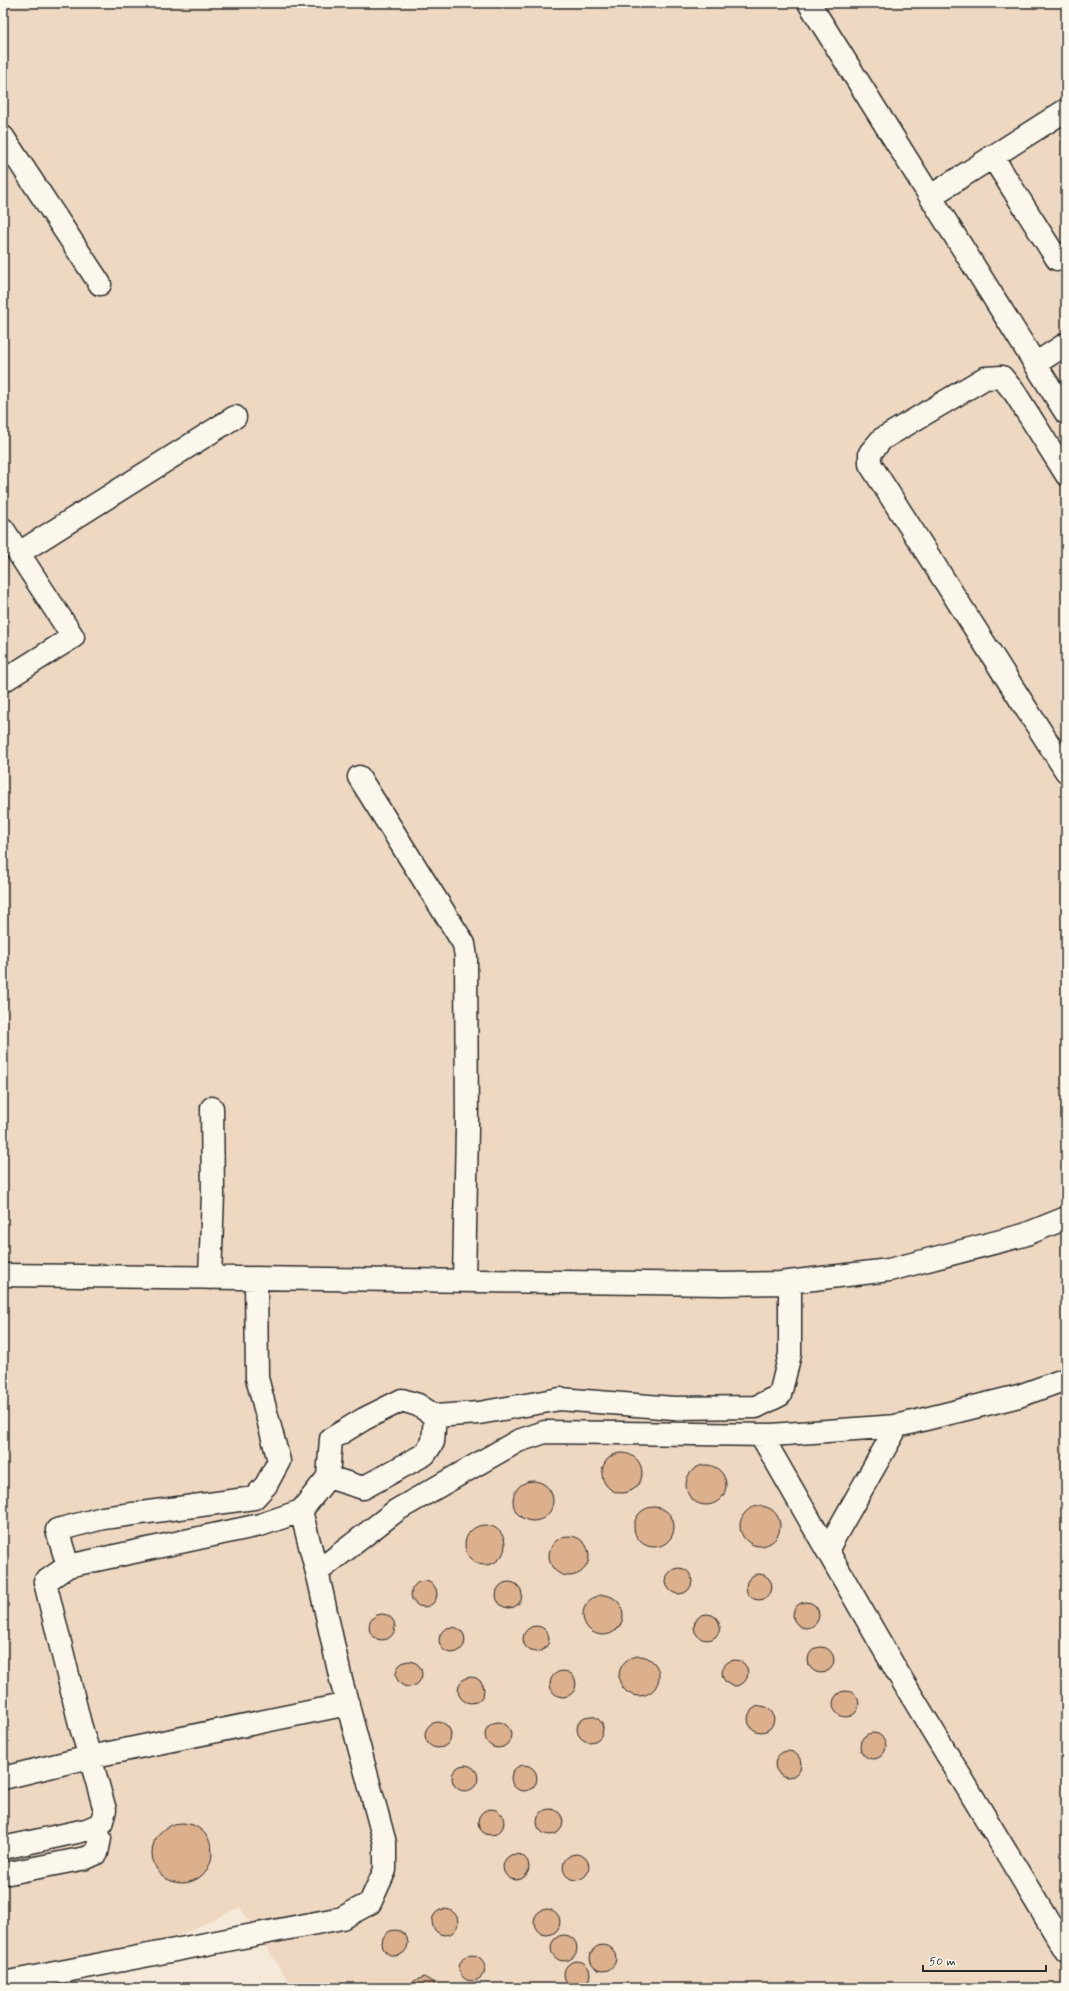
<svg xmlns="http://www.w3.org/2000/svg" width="1069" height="1991" font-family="Mynerve,sans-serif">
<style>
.built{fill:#eed8c2}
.building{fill:#dcb08d;stroke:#2b2b2b}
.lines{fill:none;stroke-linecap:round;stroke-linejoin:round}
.minor-casing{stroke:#2b2b2b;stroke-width:25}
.minor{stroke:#fbf7ec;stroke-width:22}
</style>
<rect width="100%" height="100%" fill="#f5e9d9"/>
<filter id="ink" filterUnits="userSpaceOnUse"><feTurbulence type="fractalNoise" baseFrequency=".025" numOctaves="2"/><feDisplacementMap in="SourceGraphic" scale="8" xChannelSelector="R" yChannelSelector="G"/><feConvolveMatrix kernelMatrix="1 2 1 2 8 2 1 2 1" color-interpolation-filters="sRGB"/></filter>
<g filter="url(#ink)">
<!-- built -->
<path class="built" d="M3 3H1066V1988H293L240 1907 66 1988H3Z"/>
<!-- building -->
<path class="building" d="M602 1473a20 20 0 1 1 40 0a20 20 0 1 1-40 0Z
M686 1485a20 20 0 1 1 40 0a20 20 0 1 1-40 0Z
M513 1501a20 20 0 1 1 40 0a20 20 0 1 1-40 0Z
M740 1526a20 20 0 1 1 40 0a20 20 0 1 1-40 0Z
M634 1527a20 20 0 1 1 40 0a20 20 0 1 1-40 0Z
M465 1545a20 20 0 1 1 40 0a20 20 0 1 1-40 0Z
M549 1556a20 20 0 1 1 40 0a20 20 0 1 1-40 0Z
M666 1581a13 13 0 1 1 26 0a13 13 0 1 1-26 0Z
M746 1587a13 13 0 1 1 26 0a13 13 0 1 1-26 0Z
M411 1594a13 13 0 1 1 26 0a13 13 0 1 1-26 0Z
M496 1595a13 13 0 1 1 26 0a13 13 0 1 1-26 0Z
M583 1615a20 20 0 1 1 40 0a20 20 0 1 1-40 0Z
M793 1615a13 13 0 1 1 26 0a13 13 0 1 1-26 0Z
M369 1627a13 13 0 1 1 26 0a13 13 0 1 1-26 0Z
M694 1627a13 13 0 1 1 26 0a13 13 0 1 1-26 0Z
M523 1639a13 13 0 1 1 26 0a13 13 0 1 1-26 0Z
M439 1640a13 13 0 1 1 26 0a13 13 0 1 1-26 0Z
M808 1660a13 13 0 1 1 26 0a13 13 0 1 1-26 0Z
M619 1676a20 20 0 1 1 40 0a20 20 0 1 1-40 0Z
M722 1673a13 13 0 1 1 26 0a13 13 0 1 1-26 0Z
M396 1674a13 13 0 1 1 26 0a13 13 0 1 1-26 0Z
M550 1684a13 13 0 1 1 26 0a13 13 0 1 1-26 0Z
M458 1690a13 13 0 1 1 26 0a13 13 0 1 1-26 0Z
M833 1704a13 13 0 1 1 26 0a13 13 0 1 1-26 0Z
M748 1719a13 13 0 1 1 26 0a13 13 0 1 1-26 0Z
M577 1729a13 13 0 1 1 26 0a13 13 0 1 1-26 0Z
M485 1735a13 13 0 1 1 26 0a13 13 0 1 1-26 0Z
M425 1735a13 13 0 1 1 26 0a13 13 0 1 1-26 0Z
M860 1746a13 13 0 1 1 26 0a13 13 0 1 1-26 0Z
M775 1764a13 13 0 1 1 26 0a13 13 0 1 1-26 0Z
M452 1778a13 13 0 1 1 26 0a13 13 0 1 1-26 0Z
M511 1778a13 13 0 1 1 26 0a13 13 0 1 1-26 0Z
M478 1822a13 13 0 1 1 26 0a13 13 0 1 1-26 0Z
M537 1822a13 13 0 1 1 26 0a13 13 0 1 1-26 0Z
M152 1853a30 30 0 1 1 60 0a30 30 0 1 1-60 0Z
M563 1867a13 13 0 1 1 26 0a13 13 0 1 1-26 0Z
M503 1867a13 13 0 1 1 26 0a13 13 0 1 1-26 0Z
M432 1922a13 13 0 1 1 26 0a13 13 0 1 1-26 0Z
M534 1922a13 13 0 1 1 26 0a13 13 0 1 1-26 0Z
M382 1943a13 13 0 1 1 26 0a13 13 0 1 1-26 0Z
M551 1948a13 13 0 1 1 26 0a13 13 0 1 1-26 0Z
M590 1958a13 13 0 1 1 26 0a13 13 0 1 1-26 0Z
M459 1968a13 13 0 1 1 26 0a13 13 0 1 1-26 0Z
M564 1974a13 13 0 1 1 26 0a13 13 0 1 1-26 0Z
M424 1977 434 1983 436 1988H411L414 1981Z"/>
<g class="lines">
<defs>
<path id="minor" d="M809 3 1066 413
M3 137 100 284
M992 156 1057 259 1066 254
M931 196 1066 110
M1035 364 1066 344
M1066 474 1015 393 1002 377 985 378 882 439 870 453V464L1066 771
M3 529 73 637 3 681
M19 553 235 417
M359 777 464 944 466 957 467 1128 464 1280
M3 1275 723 1284 780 1283 889 1270 1024 1235 1066 1218
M210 1278 213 1193 212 1108
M761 1435 827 1550 898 1425
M328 1477 363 1488 425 1454 433 1442 435 1416
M301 1511 328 1477 331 1439 364 1419 402 1400 418 1405 435 1416 479 1413 560 1399 674 1408 756 1407 780 1395 790 1354V1282
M827 1550 896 1670 1066 1951
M68 1566 57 1530 103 1518 254 1498 266 1485 279 1461 257 1378 256 1279
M317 1572 397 1510 518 1441 545 1432 771 1435 897 1426 1019 1396 1066 1379
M3 1778 90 1757 80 1724 45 1582 68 1566 260 1525 301 1511 319 1580 341 1680 385 1843V1870L370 1903 342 1918 3 1983
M3 1848 86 1830 101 1824 105 1810 90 1757 348 1704
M3 1872 9 1873 86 1858 97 1853 100 1838"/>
</defs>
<!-- minor casing -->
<use href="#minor" class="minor-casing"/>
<!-- minor -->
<use href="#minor" class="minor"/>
</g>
</g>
<!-- margin -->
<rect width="1069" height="1991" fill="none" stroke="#fbf7ec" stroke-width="16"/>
<rect x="8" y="8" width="1053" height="1975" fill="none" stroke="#2b2b2b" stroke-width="1.5" filter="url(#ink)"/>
<!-- scale -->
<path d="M923 1965v6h123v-6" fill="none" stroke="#2b2b2b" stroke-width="2"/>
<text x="929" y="1965" font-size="12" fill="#2b2b2b" stroke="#fbf7ec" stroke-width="3" paint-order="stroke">50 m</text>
</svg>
